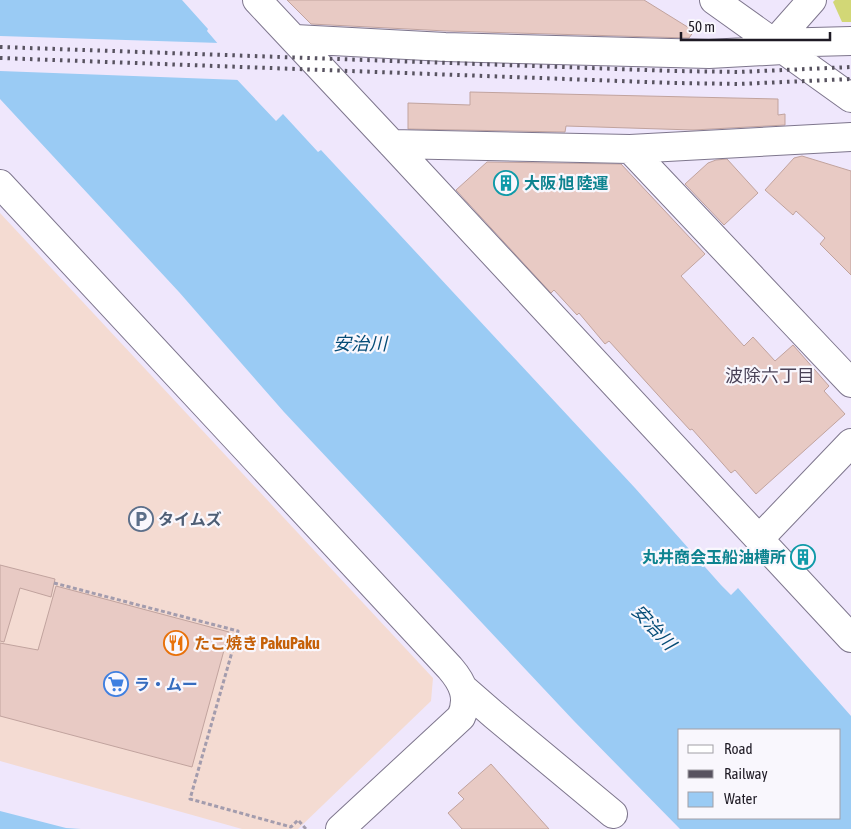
<svg xmlns="http://www.w3.org/2000/svg" width="851" height="829" font-family="'Asap Condensed','Noto Sans JP',sans-serif">
<style>
.commercial{fill:#f4dbd2}
.green{fill:#d2d776}
.water{fill:#9acbf4;fill-rule:evenodd}
.pier{fill:#efe7fc}
.building{fill:#e8cac4;stroke:#c1a39e}
.lines{fill:none;stroke-linecap:round;stroke-linejoin:round}
.minor-casing{stroke:#7e768d;stroke-width:30}
.path{stroke:#a39cad;stroke-width:3;stroke-dasharray:4 2.5;stroke-linecap:butt}
.minor{stroke:#fff;stroke-width:28}
.rail{stroke:#585360;stroke-width:4;stroke-dasharray:2.5 5;stroke-linecap:butt}
.labels{text-anchor:middle;dominant-baseline:central;stroke-width:4.5;stroke-linejoin:round;paint-order:stroke}
.culture-label{font-size:16px;font-weight:bold;fill:#0d838f;stroke:#f9f7fd;text-anchor:start}
.service-label{font-size:16px;font-weight:bold;fill:#4e5e75;stroke:#f9f7fd;text-anchor:start}
.food-label{font-size:16px;font-weight:bold;fill:#c56008;stroke:#f9f7fd;text-anchor:start}
.shop-label{font-size:16px;font-weight:bold;fill:#366cbe;stroke:#f9f7fd;text-anchor:start}
.water-label{font-size:18px;font-style:italic;fill:#054c77;stroke:#f9f7fd}
.neighbourhood-label{font-size:18px;fill:#4a4257;stroke:#f9f7fd}
</style>
<rect width="100%" height="100%" fill="#efe7fc"/>
<!-- commercial -->
<path class="commercial" d="M0 213 433 678 431 701 298 829H242L0 761Z"/>
<!-- green -->
<path class="green" d="M835 0H851V22H842L833 2Z"/>
<!-- water -->
<path class="water" d="M0 0H182L208 29 207 31 219 45 212 53 276 121 283 114 318 152 321 150 635 488 721 585 731 595 738 588 851 716V829H680L574 721 284 412 179 292 0 99ZM680 730H840V818H680Z
M0 811 66 828 81 829H0Z"/>
<!-- pier -->
<path class="pier" d="M0 36 220 43 221 46 215 53 240 80 0 71Z"/>
<!-- building -->
<path class="building" d="M287 0H644L694 31 689 38 446 31 311 24Z
M470 92 778 99V115L785 114V125L693 130 566 126 565 132 408 129V103L470 105Z
M802 156 851 171V275L820 244 825 238 796 211 793 215 765 190 794 158Z
M727 159 758 193 724 225 685 184 708 163 716 160Z
M487 162 621 164 705 254 681 276 744 346 753 337 775 361 793 345 829 386 824 391 845 414 756 494 735 470 731 473 692 429 690 430 667 405 609 341 605 344 579 313 577 315 554 290 551 293 456 190Z
M0 565 55 579 51 597 20 588 4 642 0 641Z
M56 586 229 632 192 767 0 716V643L38 650Z
M491 764 549 829H462L448 813 464 799 458 793Z"/>
<g class="lines">
<defs>
<path id="minor" d="M257 0 392 144 851 638
M714 0 851 98
M295 39 445 47 709 54 783 50
M774 43 851 41
M774 43 812 0
M851 137 630 149 851 383
M392 144 630 149
M0 184 450 668C463 683 470 698 461 717L340 829
M759 539 851 443
M463 688 494 715 613 814"/>
</defs>
<!-- minor casing -->
<use href="#minor" class="minor-casing"/>
<!-- path -->
<path class="path" d="M54 583 238 631 190 799 291 827 298 820 306 829"/>
<!-- minor -->
<use href="#minor" class="minor"/>
<!-- rail -->
<path class="rail" d="M0 47 674 71 739 72 851 67
M0 58 674 83 739 84 851 79"/>
</g>
<!-- icons -->
<defs>
<symbol id="building-ring" viewBox="-11 -11 22 22"><circle r="9.5" fill="#f9f7fd" stroke="#0f9aa8" stroke-width="1.5"/><path d="M-4-6H4V6H1V3H-1V6H-4ZM-2.5-4.3h1.7v1.8h-1.7ZM.8-4.3h1.7v1.8H.8ZM-2.5-1h1.7V.8h-1.7ZM.8-1h1.7V.8H.8Z" fill="#0f9aa8"/></symbol>
<symbol id="parking-ring" viewBox="-11 -11 22 22"><circle r="9.5" fill="#f9f7fd" stroke="#5c6f8a" stroke-width="1.5"/><path d="M-3.5-5.5H1a3.5 3.5 0 0 1 0 7H-1V5.5H-3.5ZM-1-3.4V-.6H.8a1.4 1.4 0 0 0 0-2.8Z" fill="#5c6f8a"/></symbol>
<symbol id="restaurant-ring" viewBox="-11 -11 22 22"><circle r="9.5" fill="#f9f7fd" stroke="#e8710a" stroke-width="1.5"/><path d="M-5-6h1v4h1v-4h1v4h1v-4h1v5L-1.5 .5V6h-2V.5L-5-1ZM5-6V6H3V1.5H1.5Q1.5-4 5-6Z" fill="#e8710a"/></symbol>
<symbol id="supermarket-ring" viewBox="-11 -11 22 22"><circle r="9.5" fill="#f9f7fd" stroke="#3f7fe0" stroke-width="1.5"/><path d="M-6-5.5h2.5l.6 2H6L4.5 2H-2.5L-4.4-4H-6ZM-1.5 3.2a1.3 1.3 0 1 0 .1 0ZM3 3.2a1.3 1.3 0 1 0 .1 0Z" fill="#3f7fe0"/></symbol>
</defs>
<g fill-rule="evenodd">
<use href="#building-ring" x="492" y="169" width="28" height="28"/>
<use href="#parking-ring" x="127" y="505" width="28" height="28"/>
<use href="#building-ring" x="789" y="543" width="28" height="28"/>
<use href="#restaurant-ring" x="162" y="629" width="28" height="28"/>
<use href="#supermarket-ring" x="102" y="670" width="28" height="28"/>
</g>
<g class="labels">
<!-- culture labels -->
<g class="culture-label">
<text x="524" y="183">大阪 旭 陸運</text>
<text x="786" y="557" text-anchor="end">丸井商会玉船油槽所</text>
</g>
<!-- service labels -->
<g class="service-label">
<text x="158" y="519">タイムズ</text>
</g>
<!-- food labels -->
<g class="food-label">
<text x="194" y="643">たこ焼き PakuPaku</text>
</g>
<!-- shop labels -->
<g class="shop-label">
<text x="134" y="684">ラ・ムー</text>
</g>
<!-- water labels -->
<g class="water-label">
<text x="360" y="343">安治川</text>
<text transform="translate(654 627) rotate(47)">安治川</text>
</g>
<!-- neighbourhood labels -->
<g class="neighbourhood-label">
<text x="770" y="375">波除六丁目</text>
</g>
</g>
<!-- legend -->
<rect x="678" y="729" width="162" height="90" fill="#f9f7fd" stroke="#a19fa6"/>
<rect x="688" y="745" width="25" height="8" fill="#ffffff" stroke="#a19fa6"/>
<text x="724" y="754" font-size="15" fill="#1e1a24">Road</text>
<rect x="688" y="770" width="25" height="8" fill="#585360" stroke="#a19fa6"/>
<text x="724" y="779" font-size="15" fill="#1e1a24">Railway</text>
<rect x="688" y="792" width="25" height="15" fill="#9acbf4" stroke="#a19fa6"/>
<text x="724" y="804" font-size="15" fill="#1e1a24">Water</text>
<!-- scale -->
<path d="M681 32v8h149v-8" fill="none" stroke="#1e1a24" stroke-width="2.5"/>
<text x="688" y="32" font-size="15" fill="#1e1a24" stroke="#f9f7fd" stroke-width="4" paint-order="stroke">50 m</text>
</svg>
